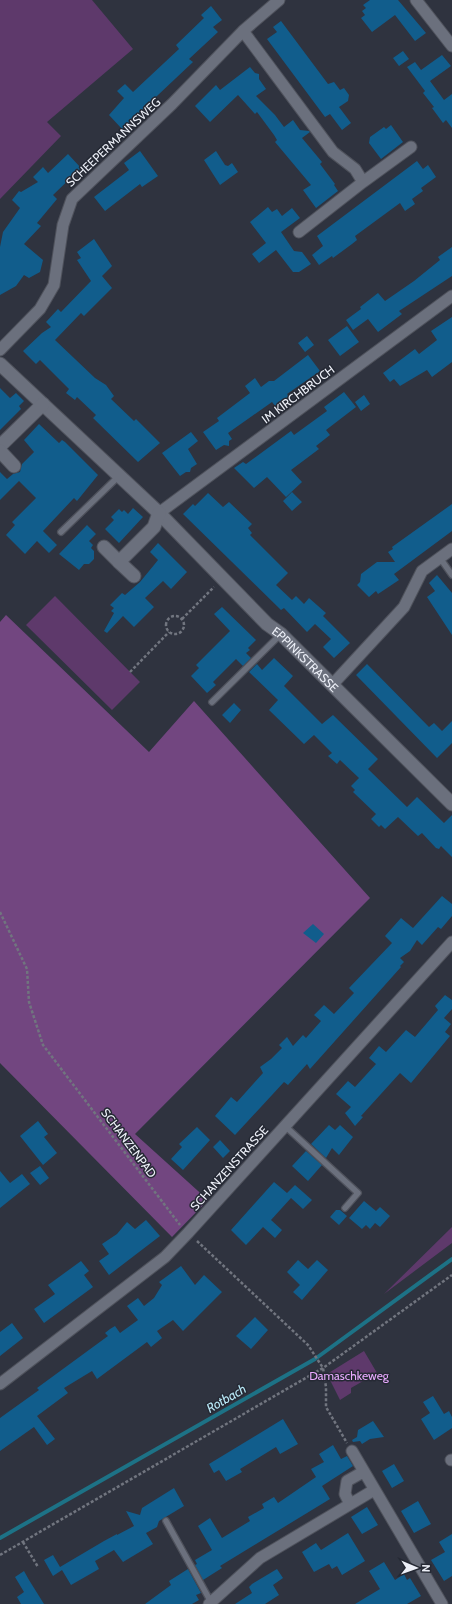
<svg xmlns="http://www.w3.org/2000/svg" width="452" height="1604" font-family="Cabin,sans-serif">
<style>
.green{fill:#5e396b}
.forest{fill:#724680}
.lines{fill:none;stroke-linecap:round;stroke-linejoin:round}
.stream{stroke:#1d7286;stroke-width:4}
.building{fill:#115d8c}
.service-casing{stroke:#4f525c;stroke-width:8}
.minor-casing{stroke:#4f525c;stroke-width:13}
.tertiary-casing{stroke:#4f525c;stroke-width:15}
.path{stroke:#71757f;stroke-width:2.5;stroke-dasharray:3 2;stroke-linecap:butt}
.service{stroke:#6b707d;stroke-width:5.5}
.minor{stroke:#6b707d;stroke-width:11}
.tertiary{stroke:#6b707d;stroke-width:13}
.labels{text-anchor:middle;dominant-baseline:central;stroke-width:3;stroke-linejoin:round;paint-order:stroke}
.street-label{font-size:12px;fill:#edf0f8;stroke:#252934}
.park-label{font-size:12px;fill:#e9aaff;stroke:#252934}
.water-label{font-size:13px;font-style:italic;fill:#b8e8f6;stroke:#252934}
</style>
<rect width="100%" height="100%" fill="#2f333f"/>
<!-- green -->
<path class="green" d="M0 0H92L133 49 47 122 61 136 0 199Z
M55 596 140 682 112 710 26 625Z
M452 1227V1243L384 1294Z
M364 1351 377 1373 351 1388V1393L340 1400 327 1374Z"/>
<!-- forest -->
<path class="forest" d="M6 615 149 752 194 701 370 898 135 1134 208 1200 172 1237 0 1063V622Z"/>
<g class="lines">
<!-- stream -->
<path class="stream" d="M0 1538 315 1359 452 1259"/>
</g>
<!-- building -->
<path class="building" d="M370 0H398L426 33 415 41 395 15 372 32 361 18 365 15 362 11 366 8 363 5Z
M211 6 222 20 213 27 218 32 189 59 193 62 122 129 109 115 124 98 117 91 125 84 133 92 179 49 176 45 204 18 201 15Z
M281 21 328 84 334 82 340 90 344 88 349 95 348 101 339 107 351 123 342 130 330 114 325 117 267 39 277 32 273 27Z
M403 51 409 59 399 66 393 58Z
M442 55 451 66 430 81 444 100 452 94V128L446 120 443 123 432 108 434 107 423 93 425 91 407 67 415 62 421 70Z
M250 67 255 73 259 74V79L266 89 256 96 275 115 284 127 293 120 300 130 309 131 310 132 302 138 322 162 320 164 335 184 334 185 338 191 316 208 303 190 311 185 275 142 277 140 274 135 257 112 255 114 238 95 210 122 195 106 216 85 220 90Z
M391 125 403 142 381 159 369 143 370 137 384 127 386 129Z
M140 151 158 176 142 187 140 184 105 211 94 197 129 170 124 163Z
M216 151 225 165 228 166 232 163 238 172 220 185 204 160Z
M68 154 81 168 53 195 57 199 37 223 41 226 24 244 43 260 40 272 29 278 24 275 16 286 0 295V247L3 232 20 208 12 200 19 191 21 192 38 182 33 177 43 167 48 173Z
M417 161 423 169 428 165 436 177 421 188 423 191 412 199 415 204 405 211 400 203 355 236 357 240 352 244 333 258 332 256 319 265 312 255 323 246 317 236Z
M268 207 272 212 277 209 282 216 292 208 300 218 281 232 294 251 302 252 311 264 299 272H293L276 250 259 263 252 254 266 243 250 222Z
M94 239 112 266 102 276 112 288 84 316 81 313 55 340 95 378 106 385 114 396 111 399 134 421 136 419 160 443 138 462 93 418 96 415 77 397 75 400 66 393 69 389 40 360 36 364 23 351 42 333 51 327 46 322 58 309 61 312 91 281 77 260 81 258 77 252Z
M452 247V276L399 311 402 314 378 332 368 319 353 330 346 320 361 309 360 307 378 293 385 301 414 281 440 260 438 257Z
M452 317V362L432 377 427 370 400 386 394 379 390 382 383 373 415 349 419 354 437 340 431 331Z
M347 326 359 342 340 356 328 340Z
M307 336 314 345 305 352 298 343Z
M308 355 320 371 287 394 290 398 277 408 272 402 228 433 232 439 229 441V446L224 445 216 450 203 432 219 421 217 418 250 393 245 386 255 378 261 387 269 381H274Z
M0 388 10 398 16 393 24 401 19 406 21 409 0 430Z
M344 392 356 407 326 430 330 435 316 446 319 449 291 470 302 482 286 497 267 477 254 488 234 468 243 462 246 464 291 431 294 435 327 411 324 407Z
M364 395 370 404 361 411 355 402Z
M39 424 59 443 62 440 65 442 98 475 77 501 74 498 43 531 57 545 49 553 37 541 25 554 6 535 15 525 12 522 36 498 19 481 0 500V472L7 479 13 474 20 472 22 464 34 452 24 440Z
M191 432 198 441 188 449 197 464 191 468 190 472H186L180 476 162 453Z
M292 492 302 502 292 511 283 501Z
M208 493 223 507 229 502 252 524 248 528 252 533 250 535 288 573 276 585 292 600 296 596 304 604 309 598 326 613 323 616 350 643 334 658 323 647 331 639 315 624 307 632 284 608 281 610 183 514 193 504 195 506Z
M452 504V531L394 574 399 580 378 594 376 591 369 597 357 585 360 582 361 574 377 562H395L388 552 393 549 392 547Z
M133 508 143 517 119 543 105 529 114 520 111 517 119 509 122 512 124 510 128 514Z
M87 525 96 534 89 541 93 545 91 548 94 551V559L89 564H84L79 570 59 554Z
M158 543 187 572 171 589 163 581 145 598 154 607 134 627 123 616 107 633 104 631 114 613 111 611 114 608 110 605 122 593 125 595 140 582 154 565 158 560 150 552Z
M437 575 452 593V635L427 597 435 591 429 583Z
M222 607 256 640 248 648 250 650 246 653 251 658 243 666 236 659 213 682 216 685 207 693 191 676 199 668 196 665 230 631 214 614Z
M274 658 293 676 284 686 322 724 333 715 378 759 368 769 407 807 417 797 444 823 452 815V857L441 846 439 849 436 848 422 833 418 836 398 817 385 829 381 825 379 827 371 819 376 814 353 792 355 790 351 786 359 778 340 760 337 764 328 756 332 753 314 735 304 744 269 710 278 700 249 672 257 664 262 670Z
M367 664 429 727 434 723 442 731 452 721V743L437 758 356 675Z
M234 703 241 710 230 723 222 715Z
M442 896 452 904V916L441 929 438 927 422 945 417 940 410 951 400 958 404 962 400 966 401 967 310 1069 307 1064 288 1085 284 1082 235 1135 215 1116 231 1097 237 1102 263 1073 260 1067 271 1059 282 1048 279 1045 287 1037 293 1046 303 1035 306 1038 321 1021 314 1015 324 1005 334 1014 354 993 349 988 392 943 385 936 401 918 413 928Z
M313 924 324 934 316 943 303 933Z
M445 995 452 1000V1009L444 1018 451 1024 445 1032 450 1036 411 1083 400 1073 361 1116 363 1117 355 1126 345 1113 351 1107 336 1094 348 1081 355 1087 376 1064 369 1058 379 1046 386 1052 406 1030 415 1037 438 1010 435 1006Z
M38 1121 48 1134 44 1137 57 1153 43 1165 20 1136Z
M329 1125 335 1130 340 1125 353 1137 339 1155 332 1148 326 1158 311 1144Z
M197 1127 210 1140 183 1170 171 1159 182 1147 179 1144Z
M220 1140 230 1151 223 1158 213 1147Z
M306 1151 322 1165 308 1181 292 1166Z
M40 1166 49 1178 40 1185 30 1173Z
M0 1171 10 1183 22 1174 30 1184 0 1208Z
M274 1182 287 1193 295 1185 312 1200 303 1209 291 1198 271 1220 282 1230 275 1238 263 1227 246 1245 231 1230Z
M364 1201 376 1211 380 1207 390 1216 380 1227 375 1223 370 1229 366 1225 362 1229 349 1218Z
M336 1210H340L347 1216 339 1225 330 1217Z
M146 1220 160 1236 109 1275 99 1261 109 1254 102 1244 117 1234 127 1222 135 1229Z
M298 1260 308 1269 317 1260 328 1270 302 1300 293 1292 300 1285 287 1272Z
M81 1261 89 1271 84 1275 93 1287 44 1323 34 1309 55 1294 48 1285Z
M181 1266 195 1285 204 1275 222 1292 183 1331 173 1320 157 1331 162 1338 151 1347 147 1342 97 1379 92 1371 64 1388 68 1393 37 1416 55 1439 47 1445 34 1427 0 1451V1418L39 1390 37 1388 108 1336 105 1333 110 1329 115 1326 120 1333 138 1320 127 1306 138 1298 144 1306 154 1298 162 1285 159 1282Z
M255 1317 268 1330 251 1349 236 1336Z
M12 1323 23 1338 0 1356V1332Z
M433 1396 444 1414 449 1411 452 1417V1428L434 1440 421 1419 430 1413 423 1402Z
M283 1419 298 1444 280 1454 276 1447 240 1469 242 1472 226 1481 219 1470 214 1473 209 1464Z
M373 1421 384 1437 370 1439 362 1444 360 1441 353 1442 352 1440 357 1437 358 1430Z
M333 1445 341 1459 347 1456 353 1466 322 1486 330 1499 220 1566 222 1568 203 1580 195 1565 197 1564 195 1560 212 1550 198 1526 210 1518 222 1538 250 1521 248 1517 264 1508 262 1504 274 1497 278 1503 316 1477 311 1469 324 1462 319 1454Z
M394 1464 404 1481 392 1488 382 1471Z
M174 1488 184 1506 159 1521 157 1527 146 1533 153 1544 123 1562 114 1550 95 1561 99 1569 71 1585 62 1570 53 1576 44 1560 53 1555 60 1567 104 1541 117 1534V1535L134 1526 126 1511 140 1515 142 1508Z
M418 1501 431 1524 414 1533 401 1511Z
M367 1507 378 1525 362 1534 351 1517Z
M348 1533 365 1561 342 1575 337 1566 332 1569 329 1564 314 1572 302 1552 316 1543 321 1550Z
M452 1534V1576L444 1581 431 1560 445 1552 439 1542Z
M384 1562 395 1580 404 1574 407 1580 410 1578 421 1596 407 1604H355L380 1589 369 1571Z
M188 1569 201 1593 196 1595 199 1600 192 1604H145L171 1585 169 1581Z
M277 1569 283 1578 273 1585 279 1595 265 1604H235L252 1593 249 1587 252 1584Z
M24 1571 29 1580 44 1604H21L17 1597 24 1592 15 1577Z"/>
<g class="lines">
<defs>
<path id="service" d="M61 532 119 476
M440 558 452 575
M212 702 281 634
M285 1126 358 1193 345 1208
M166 1521 211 1602"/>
<path id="minor" d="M416 0 452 46
M243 31 333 152 355 169 363 182
M299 232 363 182 411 147
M0 350 40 309 54 285 63 225 72 199 172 104 243 31 279 0
M159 513 452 296
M332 685 404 607 422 571 452 549
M0 1384 165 1257 188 1233 452 942
M352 1451 442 1604
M451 1460H452
M350 1504 345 1494 347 1481 363 1472
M209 1604 260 1558 374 1490"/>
<g id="tertiary">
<path id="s1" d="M0 364 159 513 267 624 281 634 452 804"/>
<path d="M0 446 43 404"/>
<path d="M0 451 14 466"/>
<path d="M104 547 119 562"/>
<path d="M134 576 119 562 154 527 159 513"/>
</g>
</defs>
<!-- service casing -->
<use href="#service" class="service-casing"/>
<!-- minor casing -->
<use href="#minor" class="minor-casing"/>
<!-- tertiary casing -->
<use href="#tertiary" class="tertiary-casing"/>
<!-- path -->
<path class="path" d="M166 625a9 9 0 1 1 18 0a9 9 0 1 1-18 0Z
M182 619 214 587
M130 672 169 632
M0 912 27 969 29 1002 43 1045 180 1225
M197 1241 308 1345 323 1368 326 1387V1407L347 1443
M23 1542 38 1567
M0 1555 323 1368 452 1275"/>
<!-- service -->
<use href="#service" class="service"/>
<!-- minor -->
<use href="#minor" class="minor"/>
<!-- tertiary -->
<use href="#tertiary" class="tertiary"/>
</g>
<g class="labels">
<!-- street labels -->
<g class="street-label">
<text transform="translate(113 142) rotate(-43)">SCHEEPERMANNSWEG</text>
<text transform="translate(298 394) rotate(-37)">IM KIRCHBRUCH</text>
<text stroke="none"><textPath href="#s1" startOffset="425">EPPINKSTRASSE</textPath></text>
<text transform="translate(129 1143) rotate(53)">SCHANZENPAD</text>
<text transform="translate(229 1168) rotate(-48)">SCHANZENSTRASSE</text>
</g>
<!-- park labels -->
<g class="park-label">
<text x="349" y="1375">Damaschkeweg</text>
</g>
<!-- water labels -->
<g class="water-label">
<text transform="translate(226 1398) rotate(-30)">Rotbach</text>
</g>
</g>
<!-- north arrow -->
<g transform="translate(416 1568) rotate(92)" stroke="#252934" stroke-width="3" paint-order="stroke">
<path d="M0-3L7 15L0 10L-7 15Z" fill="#edf0f8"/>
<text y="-6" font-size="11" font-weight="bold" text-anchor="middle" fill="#edf0f8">N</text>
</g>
</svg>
